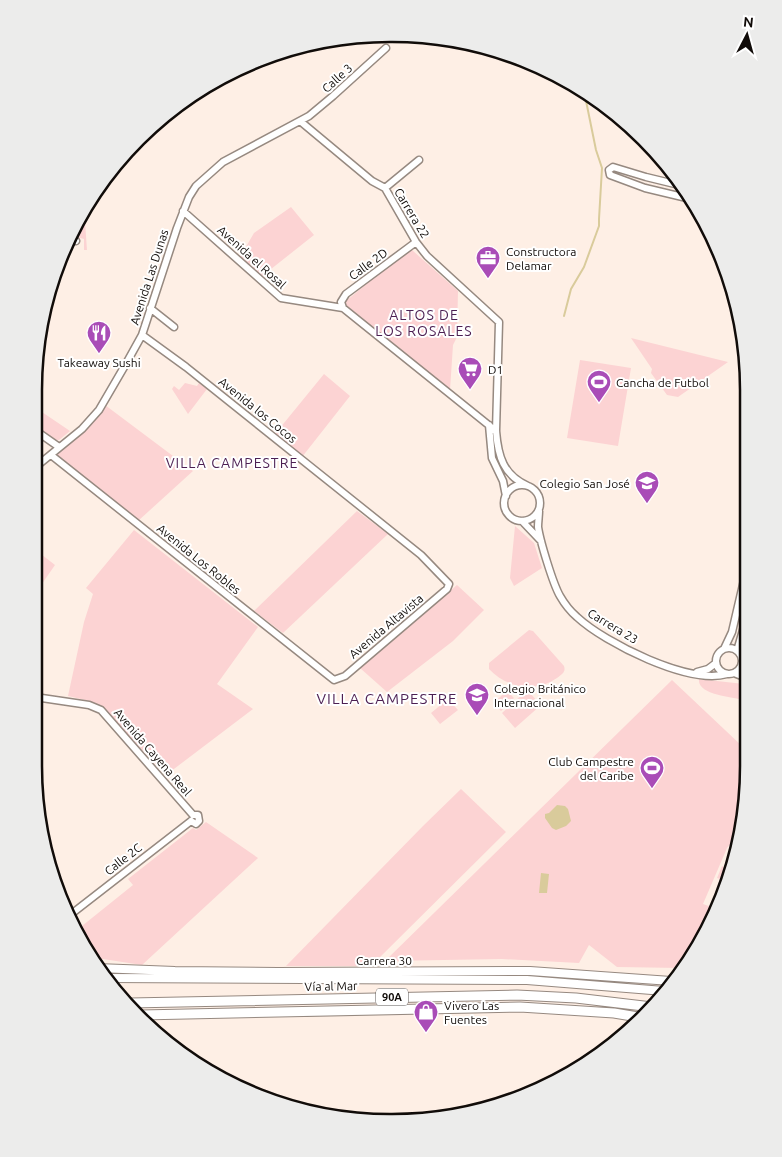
<svg xmlns="http://www.w3.org/2000/svg" width="782" height="1157" font-family="Ubuntu,sans-serif">
<style>
.green{fill:#fcd3d3}
.water{fill:#d9cb9b}
.lines{fill:none;stroke-linecap:round;stroke-linejoin:round}
.stream{stroke:#d9cb9b;stroke-width:2}
.minor-casing{stroke:#968980;stroke-width:9}
.major-casing{stroke:#968980;stroke-width:10}
.highway-casing{stroke:#968980;stroke-width:11}
.minor{stroke:#fff;stroke-width:6}
.major{stroke:#fff;stroke-width:8}
.highway{stroke:#fff;stroke-width:9}
.labels{text-anchor:middle;dominant-baseline:central;stroke-width:4;stroke-linejoin:round;paint-order:stroke}
.shield{fill:#fff;stroke:#585553;stroke-width:1}
.shield-label{font-size:11px;font-weight:bold;fill:#110c09}
.street-label{font-size:12px;fill:#110c09;stroke:#fff}
.poi-label{font-size:12px;fill:#110c09;stroke:#fff;text-anchor:start}
.neighbourhood-label{font-size:14px;letter-spacing:1px;fill:#4c1f52;stroke:#fff}
.quarter-label{font-size:15px;letter-spacing:1px;fill:#4c1f52;stroke:#fff}
.rim{fill:none;stroke:#110c09;stroke-width:2.5}
</style>
<rect width="100%" height="100%" fill="#feefe5"/>
<!-- green -->
<path class="green" d="M93 202 85 222 87 250H84V239L70 235Z
M291 207 314 235 261 277 240 257 254 233Z
M407 250H412L458 291 457 337 453 345 450 390 346 305V301Z
M631 338 728 362 678 397 667 395 651 373 652 369Z
M580 360 631 368 618 446 567 438Z
M324 374 350 396 302 457 275 434Z
M185 383 197 386 199 383 207 389 188 414 172 389 174 386 179 390Z
M105 405 193 471 138 521 57 457V454Z
M39 410 70 431 59 440H56L39 428Z
M357 511 388 534 283 633 254 611Z
M515 526 534 543 542 568 514 586 510 578Z
M134 530 258 627 217 684 253 709 166 775 101 707 89 701 68 696 84 622 93 594 86 588Z
M37 551 55 565 37 591 36 590Z
M457 585 484 610 453 641 387 692 360 668Z
M529 630 533 631 564 666C566 672 562 674 557 678 535 693 507 688 489 669V663Z
M699 679 744 684V700C732 697 697 695 699 679Z
M672 680 743 747 742 830 727 848 703 904 717 909 711 924 696 946H690L687 958 680 968 617 967 589 945 579 963 502 959 385 961Z
M527 690 541 705 515 728 502 713Z
M507 691 514 698 501 711 493 703Z
M448 699 458 710 440 724 431 713Z
M461 789 506 832 371 966H286L423 826Z
M206 822 258 858 142 965 90 957 77 930 133 885 128 879 193 828 196 830Z
M722 866 729 871 726 881 717 878Z"/>
<!-- water -->
<path class="water" d="M557 805 565 806 568 809 571 821 566 826 556 830 552 828 545 818V814L549 813Z
M541 873 549 874 547 893H539Z"/>
<g class="lines">
<!-- stream -->
<path class="stream" d="M564 316 571 289 584 267 599 226V219L602 168 596 150 584 91"/>
<defs>
<path id="minor" d="M300 121 372 181 385 188 416 242 427 256 499 322 496 431C498 456 503 475 528 486
M683 186 646 177 613 167 609 170 610 175 645 188 691 199
M385 188 419 160
M183 211 281 298 343 308
M69 237 76 241
M150 308 174 327
M343 308 496 431
M343 308 341 302 346 294 416 242
M489 425 492 458 503 481 506 496
M39 433 59 447
M51 455 334 680 345 676 447 589 449 584 421 555 186 367 142 335
M38 465 82 429 99 410 127 362 142 335 177 228 189 197 196 186 223 162 309 116 333 96 386 48
M504 503a18 18 0 1 1 36 0a18 18 0 1 1-36 0Z
M539 511C539 516 538 522 538 527 540 541 553 584 560 596 564 603 570 611 577 617 605 643 689 685 727 674
M522 521 541 541
M716 661a13 13 0 1 1 26 0a13 13 0 1 1-26 0Z
M724 649 732 632 745 576
M737 651 745 623
M697 672 708 669 716 663
M734 673 744 677
M35 697 89 705 101 710 193 815
M191 821 196 824 199 821 198 815H193
M70 915 191 821"/>
<path id="major" d="M97 968 175 971 278 972 530 971 671 981
M107 978 527 980 664 991"/>
<path id="highway" d="M130 1003 517 995 576 998 652 1007
M141 1015 520 1007 614 1013 644 1018"/>
</defs>
<!-- minor casing -->
<use href="#minor" class="minor-casing"/>
<!-- major casing -->
<use href="#major" class="major-casing"/>
<!-- highway casing -->
<use href="#highway" class="highway-casing"/>
<!-- minor -->
<use href="#minor" class="minor"/>
<!-- major -->
<use href="#major" class="major"/>
<!-- highway -->
<use href="#highway" class="highway"/>
</g>
<!-- icons -->
<defs>
<symbol id="office-pin" viewBox="-11 -11 22 30"><path d="M0 17L-7.5 6A9.5 9.5 0 1 1 7.5 6Z" fill="#a94cb7" stroke="#fff"/><path d="M-6-3h4V-5.5h4V-3h4V5H-6ZM-1-4.5V-3h2v-1.5ZM-6 0V1H6V0Z" fill="#fff"/></symbol>
<symbol id="restaurant-pin" viewBox="-11 -11 22 30"><path d="M0 17L-7.5 6A9.5 9.5 0 1 1 7.5 6Z" fill="#a94cb7" stroke="#fff"/><path d="M-5-6h1v4h1v-4h1v4h1v-4h1v5L-1.5 .5V6h-2V.5L-5-1ZM5-6V6H3V1.5H1.5Q1.5-4 5-6Z" fill="#fff"/></symbol>
<symbol id="supermarket-pin" viewBox="-11 -11 22 30"><path d="M0 17L-7.5 6A9.5 9.5 0 1 1 7.5 6Z" fill="#a94cb7" stroke="#fff"/><path d="M-6-5.5h2.5l.6 2H6L4.5 2H-2.5L-4.4-4H-6ZM-1.5 3.2a1.3 1.3 0 1 0 .1 0ZM3 3.2a1.3 1.3 0 1 0 .1 0Z" fill="#fff"/></symbol>
<symbol id="stadium-pin" viewBox="-11 -11 22 30"><path d="M0 17L-7.5 6A9.5 9.5 0 1 1 7.5 6Z" fill="#a94cb7" stroke="#fff"/><path d="M0-5a6.5 5 0 1 0 0 10a6.5 5 0 1 0 0-10ZM-3.5-1.8h7v3.6h-7Z" fill="#fff"/></symbol>
<symbol id="school-pin" viewBox="-11 -11 22 30"><path d="M0 17L-7.5 6A9.5 9.5 0 1 1 7.5 6Z" fill="#a94cb7" stroke="#fff"/><path d="M0-5L7-2L0 1L-7-2ZM-4 1L0 2.5L4 1V4Q0 6-4 4Z" fill="#fff"/></symbol>
<symbol id="shop-pin" viewBox="-11 -11 22 30"><path d="M0 17L-7.5 6A9.5 9.5 0 1 1 7.5 6Z" fill="#a94cb7" stroke="#fff"/><path d="M-5-2.5h2.3a2.7 3.5 0 0 1 5.4 0H5L5.5 6h-11ZM-1.5-2.5h3a1.5 2.3 0 0 0-3 0Z" fill="#fff"/></symbol>
</defs>
<g fill-rule="evenodd">
<use href="#office-pin" x="474" y="244" width="28" height="38"/>
<use href="#restaurant-pin" x="85" y="319" width="28" height="38"/>
<use href="#supermarket-pin" x="456" y="355" width="28" height="38"/>
<use href="#stadium-pin" x="585" y="368" width="28" height="38"/>
<use href="#school-pin" x="633" y="469" width="28" height="38"/>
<use href="#school-pin" x="463" y="681" width="28" height="38"/>
<use href="#stadium-pin" x="638" y="754" width="28" height="38"/>
<use href="#shop-pin" x="412" y="998" width="28" height="38"/>
</g>
<g class="labels">
<!-- shield labels -->
<rect class="shield" x="376" y="988.5" width="32" height="17" rx="4"/>
<g class="shield-label">
<text x="392" y="997">90A</text>
</g>
<!-- street labels -->
<g class="street-label">
<text transform="translate(337 78) rotate(-42)">Calle 3</text>
<text transform="translate(412 213) rotate(59)">Carrera 22</text>
<text transform="translate(252 257) rotate(42)">Avenida el Rosal</text>
<text transform="translate(368 264) rotate(-36)">Calle 2D</text>
<text transform="translate(149 277) rotate(-72)">Avenida Las Dunas</text>
<text transform="translate(258 410) rotate(39)">Avenida los Cocos</text>
<text transform="translate(199 559) rotate(39)">Avenida Los Robles</text>
<text transform="translate(386 626) rotate(-40)">Avenida Altavista</text>
<text transform="translate(613 626) rotate(31)">Carrera 23</text>
<text transform="translate(153 752) rotate(49)">Avenida Cayena Real</text>
<text transform="translate(123 859) rotate(-38)">Calle 2C</text>
<text x="384" y="960">Carrera 30</text>
<text transform="translate(331 986) rotate(-1)">Vía al Mar</text>
</g>
<!-- poi labels -->
<g class="poi-label">
<text x="506" y="251">Constructora<tspan x="506" dy="14">Delamar</tspan></text>
<text x="99" y="362" text-anchor="middle">Takeaway Sushi</text>
<text x="488" y="369">D1</text>
<text x="616" y="382">Cancha de Futbol</text>
<text x="630" y="483" text-anchor="end">Colegio San José</text>
<text x="494" y="688">Colegio Británico<tspan x="494" dy="14">Internacional</tspan></text>
<text x="634" y="761" text-anchor="end">Club Campestre<tspan x="634" dy="14">del Caribe</tspan></text>
<text x="444" y="1005">Vivero Las<tspan x="444" dy="14">Fuentes</tspan></text>
</g>
<!-- neighbourhood labels -->
<g class="neighbourhood-label">
<text x="424" y="315">ALTOS DE<tspan x="424" dy="16">LOS ROSALES</tspan></text>
<text x="232" y="463">VILLA CAMPESTRE</text>
</g>
<!-- quarter labels -->
<g class="quarter-label">
<text x="387" y="698">VILLA CAMPESTRE</text>
</g>
</g>
<!-- crop -->
<path d="M0 0H782V1157H0ZM390 42H392A348 348 0 0 1 740 390V766A348 348 0 0 1 392 1114H390A348 348 0 0 1 42 766V390A348 348 0 0 1 390 42Z" fill="#ececeb" fill-rule="evenodd"/>
<path class="rim" d="M390 42H392A348 348 0 0 1 740 390V766A348 348 0 0 1 392 1114H390A348 348 0 0 1 42 766V390A348 348 0 0 1 390 42Z"/>
<!-- north arrow -->
<g transform="translate(747 35) rotate(6)" stroke="#ffffff" stroke-width="4" paint-order="stroke">
<path d="M0-4L9 19L0 12L-9 19Z" fill="#110c09"/>
<text y="-8" font-size="14" font-weight="bold" text-anchor="middle" fill="#110c09">N</text>
</g>
</svg>
